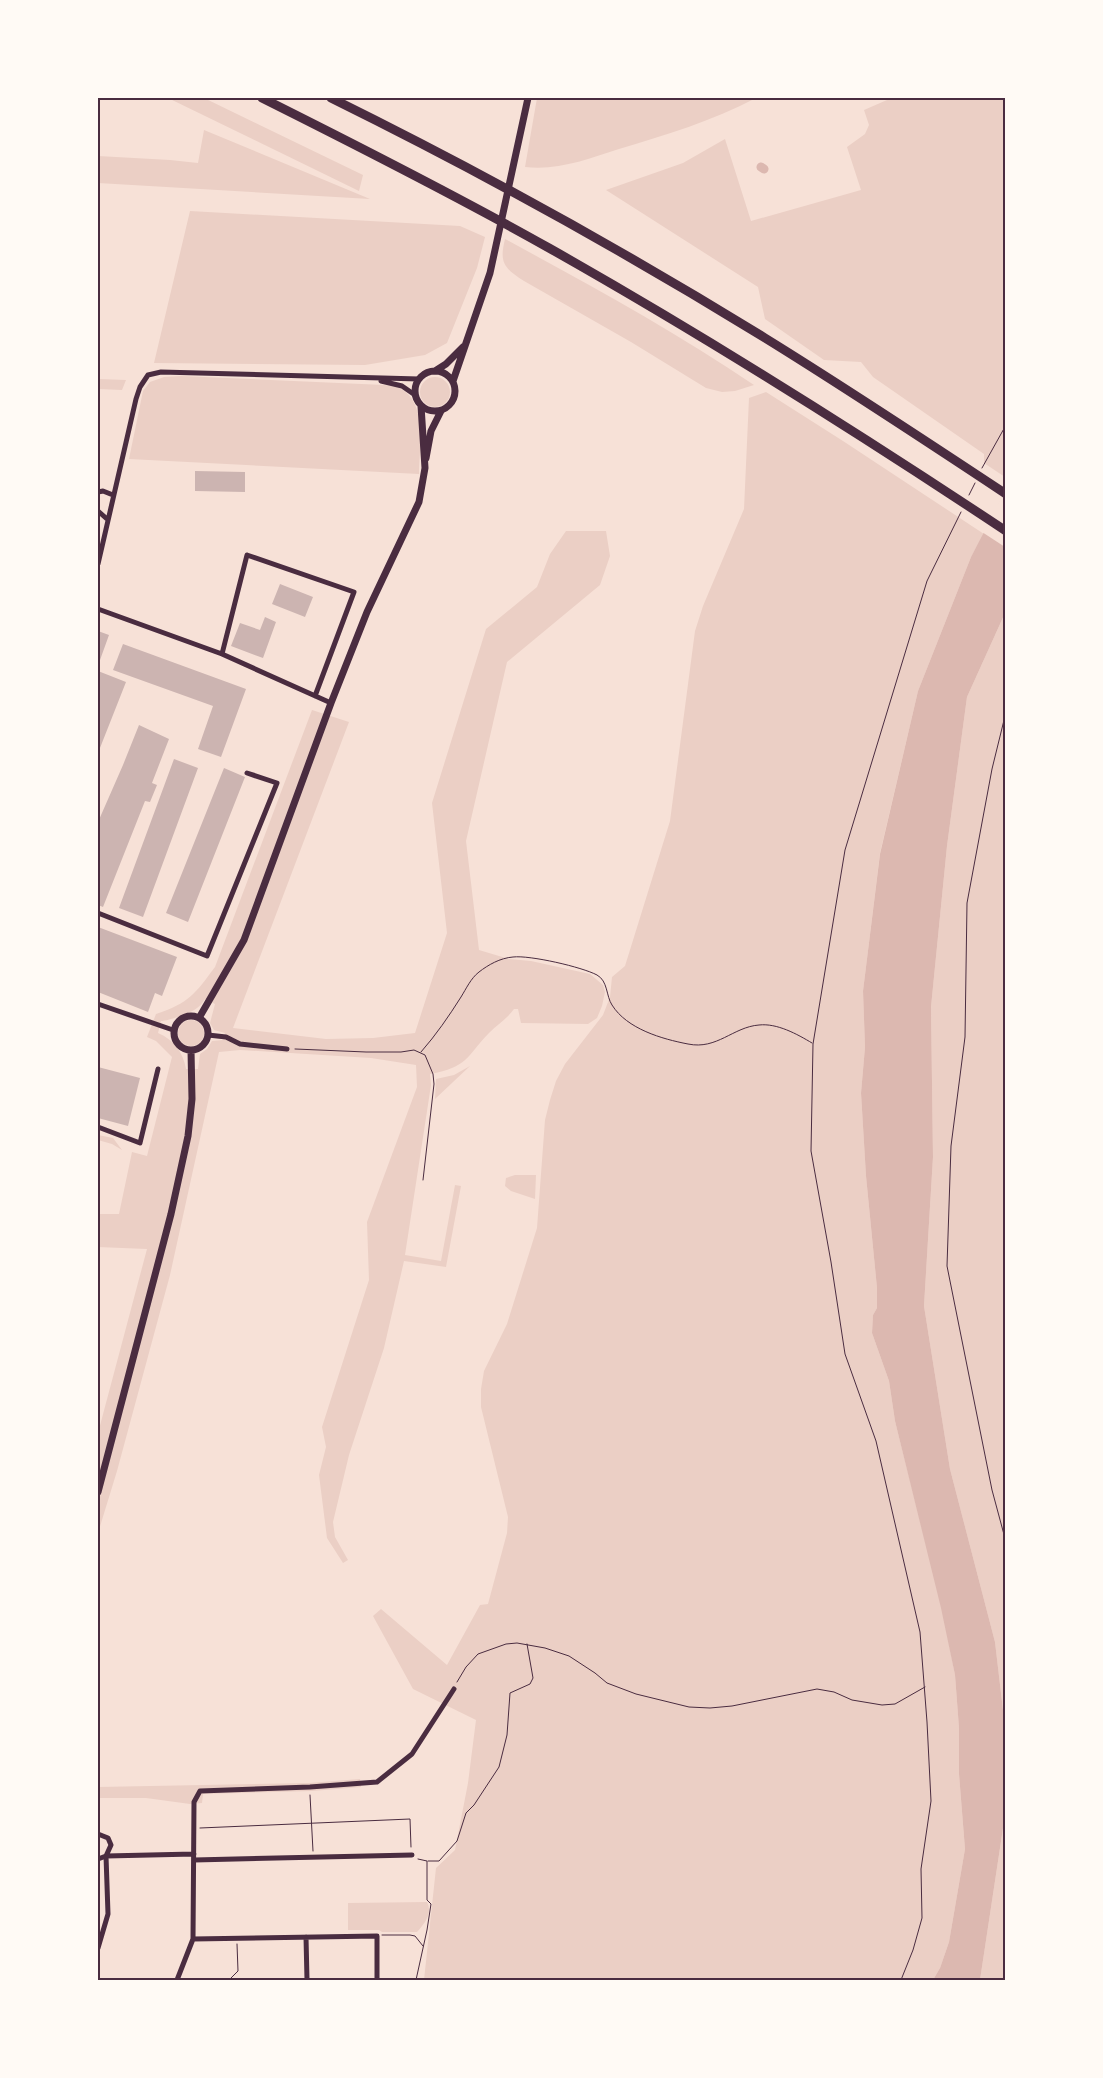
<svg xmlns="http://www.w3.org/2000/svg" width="1103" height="2078" font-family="Manrope,sans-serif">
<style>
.green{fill:#ebcfc5;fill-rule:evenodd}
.water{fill:#dcb8b0}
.pier{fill:#f7e1d7}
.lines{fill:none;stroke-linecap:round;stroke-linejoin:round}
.canal{stroke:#dcb8b0;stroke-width:9}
.building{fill:#ccb4b1}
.path{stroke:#4a2c40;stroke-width:1}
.minor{stroke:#4a2c40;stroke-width:5}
.secondary{stroke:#4a2c40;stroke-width:7}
.motorway{stroke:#4a2c40;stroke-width:9}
.neatline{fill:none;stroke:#4a2c40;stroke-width:2}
</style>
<rect width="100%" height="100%" fill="#f7e1d7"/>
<!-- green -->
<path class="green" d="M168 98H204L363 175 359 191Z
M537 98H756C712 121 666 135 619 149 588 159 557 171 525 167Z
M887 98H1005V477L984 463V454L873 377 861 362 824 360 765 319 758 287 606 190 683 163 725 139 751 221 861 190 847 147 865 134 869 125 864 110 887 100Z
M204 130 370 199 98 183V156L170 160 198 163Z
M190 211 460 226 485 237 477 268 447 343 425 355 365 365 154 363Z
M505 239C590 285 674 331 754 385L735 391 722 392 706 388 631 342 524 281C504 268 499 263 505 239Z
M181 376 384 385C389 386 395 386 399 388 428 401 419 449 419 474L129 459 143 391 150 382 164 377Z
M420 392a15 15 0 1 1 30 0a15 15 0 1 1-30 0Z
M98 379 126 380 122 390 98 389Z
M766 392 843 441 984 534 971 557 918 691 880 853 863 991 865 1047 861 1093 866 1176 877 1288V1308L873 1315 872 1333 889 1381 895 1421 942 1608 955 1675 959 1728V1774L965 1849 949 1942 940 1968 933 1980H424L436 1868 455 1850 468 1783 476 1720 413 1689 373 1616 381 1609 447 1665 480 1605 488 1604 507 1533 508 1517 481 1407V1389L484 1371 507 1324 537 1228 545 1120 550 1100 556 1081 565 1064 603 1015 610 997 612 977 625 966 670 821 695 631 703 606 744 509 749 398Z
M566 531H606L610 556 600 585 507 662 466 841 479 950 509 959 531 961 590 974 603 985 605 992 602 1006 597 1018 588 1024 521 1023 518 1009H514C506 1020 498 1024 489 1033 466 1057 468 1067 430 1074L431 1085 405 1255 441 1261 455 1185 461 1186 446 1267 404 1261 384 1348 349 1455 333 1522 335 1537 348 1560 343 1563 327 1538 319 1475 326 1447 322 1427 369 1280 367 1222 417 1087 416 1065 371 1058 240 1050 219 1052 170 1275 117 1471 98 1533V1433L147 1249 98 1247V1214H119L132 1152 147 1156 172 1057 156 1041 147 1037 156 1014C189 1003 195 994 215 967L312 710 349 722 233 1028 326 1039 373 1038 415 1033 447 933 432 803 486 629 537 587 550 554ZM205 999 215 1004 210 1023 214 1030 225 1033 223 1040 212 1041 207 1049 200 1054 198 1069H186C183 1052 174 1040 158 1033L161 1021C168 1021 191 1013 197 1008 200 1006 203 1002 205 999Z
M1005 613V1727L995 1642 950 1469 924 1306 933 1157 931 1007 947 846 967 697Z
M178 1033a13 13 0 1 1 26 0a13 13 0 1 1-26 0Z
M470 1066 435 1099 436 1079 454 1075Z
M98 1135 113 1138 122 1150 112 1144 98 1140Z
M515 1175H536L535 1199 511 1191 505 1186 506 1178Z
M360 1779 361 1787 312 1791 203 1794 202 1803 190 1804 146 1798H98V1787L309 1783Z
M1005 1815V1980H980Z
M427 1902C433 1914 424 1924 417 1932H382L379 1930H348V1903Z"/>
<!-- water -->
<path class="water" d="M1005 492V613L967 697 947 846 931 1007 933 1157 924 1306 950 1469 995 1642 1005 1727V1815L980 1980H933L940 1968 949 1942 965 1849 959 1774V1728L955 1675 941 1608 895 1421 889 1381 872 1333 873 1315 877 1308V1288L866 1176 861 1093 865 1047 863 991 880 854 918 691 971 557Z"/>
<!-- pier -->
<path class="pier" d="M1006 489 1005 547 982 532Z"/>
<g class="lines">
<!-- canal -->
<path class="canal" d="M761 167 764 169"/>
</g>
<!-- building -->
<path class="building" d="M195 471 245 472V492L195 491Z
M280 584 313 597 305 617 272 604Z
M265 617 276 622 263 658 231 646 240 623 260 630Z
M98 631 109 635 100 660 98 659Z
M123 644 246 689 221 757 198 749 213 706 113 670Z
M98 671 126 682 98 753Z
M139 725 169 739 152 783 157 785 150 802 145 801 103 907 98 905V822L123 765Z
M174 759 198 768 143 917 119 908Z
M224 768 245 777 188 922 166 913Z
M98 927 177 957 162 996 155 993 148 1012 98 992Z
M98 1067 140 1078 128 1126 98 1118Z"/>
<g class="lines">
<!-- path -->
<path class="path" d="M982 468 1006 425
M969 495 975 483
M1006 712 992 769 967 903 965 1037 951 1146 947 1266 992 1490 1006 1542
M295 1049 366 1052H401L414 1050 425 1055 433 1074 434 1084 423 1180
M421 1052C436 1035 449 1016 461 997 466 989 471 978 479 972 488 965 500 958 513 957 530 955 582 967 597 975 608 981 606 996 612 1005 627 1029 662 1039 688 1044 717 1050 733 1027 759 1025 777 1023 797 1034 812 1043
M457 1682 466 1667 478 1654 506 1644 517 1643 545 1648 569 1656 595 1673 607 1683 636 1694 689 1707 710 1708 732 1706 817 1689 834 1692 852 1700 882 1705 895 1704 925 1687
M310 1795 313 1851
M200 1828 410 1819 411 1847
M428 1861H439L457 1841 466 1813 474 1805 499 1767 507 1735 510 1693 530 1684 533 1678 527 1644
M382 1935H410L415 1936 423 1946
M229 1980 238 1971 237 1944
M416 1980 427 1930 431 1904 427 1900V1861L418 1859
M901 1980 913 1950 922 1918 921 1869 931 1801 927 1722 920 1632 876 1441 845 1354 831 1262 811 1151 813 1044 845 850 927 581 961 512
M1004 1980 1006 1974"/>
<!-- minor -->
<path class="minor" d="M381 381 402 386 415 395
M98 492 103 491 113 495
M98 511 107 519
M98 564 136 399 140 387 148 375 161 372 419 379
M98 609 222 654 331 703
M222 654 247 555 354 592 315 696
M98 913 207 956 277 783 247 773
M98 1004 173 1030
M208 1035 226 1037 240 1044 287 1049
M98 1127 140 1143 158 1069
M98 1834 108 1838 111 1845 106 1856 98 1859
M194 1860 412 1855
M306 1937 307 1980
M193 1939 377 1936V1980
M98 1948 108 1914 106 1856 194 1854
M177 1980 193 1939 194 1802 200 1791 310 1787 377 1782 412 1754 454 1689"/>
<!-- secondary -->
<path class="secondary" d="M415 391a20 20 0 1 1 40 0a20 20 0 1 1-40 0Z
M435 371 446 364 463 347
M453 381 490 273 528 98
M426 458 431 431 441 411
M174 1033a17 17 0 1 1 34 0a17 17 0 1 1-34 0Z
M199 1018 244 940 331 703 367 612 419 502 425 468 421 406
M98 1492 171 1214 188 1136 192 1099 191 1050"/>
<!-- motorway -->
<path class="motorway" d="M262 98C358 146 455 195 549 248 705 336 857 432 1006 531
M331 98C479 171 624 251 765 338 846 388 926 441 1006 494"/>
</g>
<!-- border -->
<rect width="1103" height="2078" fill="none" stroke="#fffaf5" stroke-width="198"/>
<rect x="99" y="99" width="905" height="1880" class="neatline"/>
</svg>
